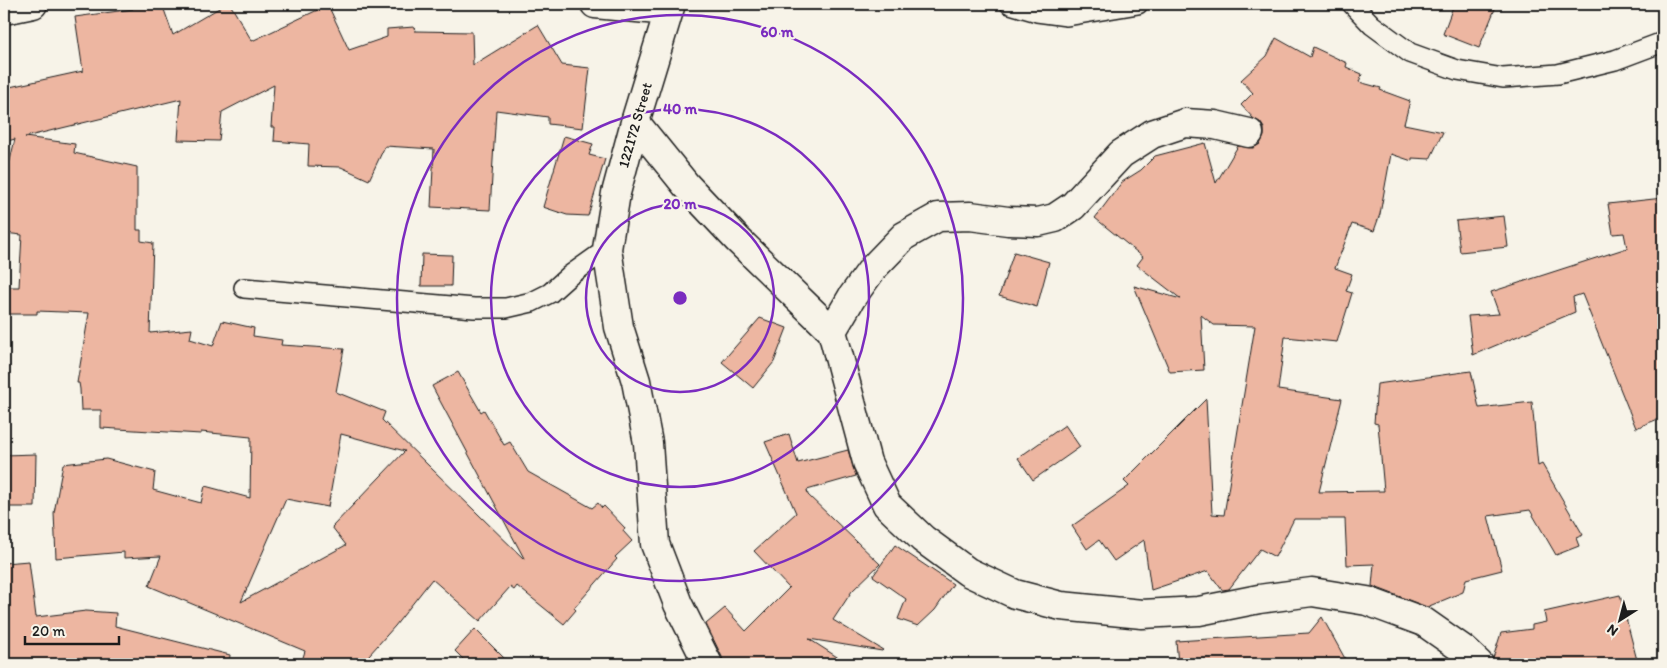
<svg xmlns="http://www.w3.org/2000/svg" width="1667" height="668" font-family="Itim,sans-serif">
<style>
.building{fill:#edb6a1;stroke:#1c1c1c;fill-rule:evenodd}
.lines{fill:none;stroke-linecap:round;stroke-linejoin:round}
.service-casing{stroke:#1c1c1c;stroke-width:22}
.minor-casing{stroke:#1c1c1c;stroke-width:31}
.service{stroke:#f7f3e8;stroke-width:19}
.minor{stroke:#f7f3e8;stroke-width:28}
.ring{fill:none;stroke:#7b2cbf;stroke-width:2.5}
.labels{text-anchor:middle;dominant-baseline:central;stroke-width:4.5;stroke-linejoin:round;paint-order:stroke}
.street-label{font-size:15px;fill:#1c1c1c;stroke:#f7f3e8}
.centre{fill:#7b2cbf;stroke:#f7f3e8;stroke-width:2.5}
.ring-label{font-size:15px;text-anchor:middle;font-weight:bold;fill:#7b2cbf;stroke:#f7f3e8;stroke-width:4.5;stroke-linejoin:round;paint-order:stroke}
</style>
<rect width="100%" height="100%" fill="#f7f3e8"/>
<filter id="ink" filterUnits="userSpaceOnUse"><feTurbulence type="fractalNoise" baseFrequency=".02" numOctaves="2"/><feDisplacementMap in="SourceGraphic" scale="10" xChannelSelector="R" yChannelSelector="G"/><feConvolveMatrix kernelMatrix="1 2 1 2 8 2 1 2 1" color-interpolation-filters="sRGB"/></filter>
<g filter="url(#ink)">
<!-- building -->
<path class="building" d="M131 4H162L173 35 226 4H230L252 41 328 5 349 50 387 37V29L414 27 415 31 472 32 473 65 538 25 562 65 590 68 583 128 548 124V117L496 110 490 210 431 207 434 149 385 146 369 180 341 167 308 166 309 144 274 141 275 127H271L274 85 222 112 219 141 178 140 181 99 25 137 75 144 74 153 137 167V230H141V241L153 243 150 333 192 329 190 339 213 346 222 321 254 328 253 336 282 340 281 345 344 349 336 392 385 412 382 420 525 560 432 386 458 372 481 412 484 410 504 445 510 442 528 472 592 508 598 503 602 508 604 506 625 528 623 531 632 541 615 557 617 559 574 608 576 610 564 624 517 586 514 590 510 587 480 621 432 579 395 626 361 664H301L305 651 149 586 161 556 124 558V552L56 558 54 513 63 464 106 459 155 472 153 490 201 503 205 486 250 498 251 437 201 432V434L101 428V410H81L80 389 79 383H77L89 313 37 311V314H7L8 287H19L22 235 4 233 9 189 4 187V186L15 139 4 142V110H9L5 88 83 71 75 17 133 9ZM341 434 405 451 332 527 346 545 241 602 286 499 328 507Z
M1454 4H1497L1479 48 1443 34Z
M1276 38 1310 57 1313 47 1347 63 1346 67 1362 74 1359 82 1381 88 1380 90 1410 101 1404 124 1443 132 1430 159 1412 158V161L1391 154 1380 214 1374 231 1352 224 1335 268 1352 274 1346 291 1352 293 1337 342 1285 337 1278 390 1342 399 1319 492 1384 491 1378 424 1374 423 1377 384 1471 371 1479 408 1532 402 1538 466 1542 464 1583 535 1576 538 1579 546 1556 555 1530 510 1488 516 1502 570 1466 579 1463 592 1427 607 1372 586 1374 564 1347 565 1345 519H1294L1275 557 1260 549 1229 589 1222 590 1208 571 1151 590 1144 540 1114 561 1099 540 1087 549 1072 526 1129 486 1124 481 1206 399 1212 514 1224 515 1255 326 1214 325 1201 315 1204 370 1170 372 1134 286 1181 299 1137 265 1143 257 1095 218 1122 182 1141 170 1155 156 1205 143 1216 183 1238 146 1253 148 1260 144 1264 136V128L1260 122 1254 119 1241 105 1253 93 1241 80 1267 56Z
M564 136 593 144 589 155 605 159 588 216 567 215 543 207Z
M1663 198V417L1636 428 1582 294 1573 297 1575 312 1473 355 1468 316 1499 314 1491 292 1627 248 1624 233 1613 234 1608 204Z
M1504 216 1508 247 1460 252 1456 221Z
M1014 252 1049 262 1037 307 999 296Z
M422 254 452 255 451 286H421Z
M760 318 787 328 774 362 753 388 722 362Z
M1065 425 1080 447 1033 480 1018 458Z
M789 434 798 463 848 450 856 476 807 490 808 495 880 564 852 591 833 620 883 650 882 651 809 639 848 664H724L722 657 706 624 725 608 746 631 789 588 754 551 796 513 765 442Z
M36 454 35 507H4V455Z
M895 545 953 584 935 610 918 626 898 619 906 599 873 576Z
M29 561 36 617 86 611 116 613 115 626 230 655 229 664H4V563Z
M1620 595 1638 664H1494L1493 658 1501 633 1532 629V625L1546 622 1544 612Z
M1322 617 1348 664H1178L1176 641 1309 633Z
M475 629 510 664H468L455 651Z"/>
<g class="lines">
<defs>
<path id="service" d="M1010 4 1037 12 1067 16 1138 4
M1352 4 1372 25 1410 53 1457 70 1503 78 1558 74 1615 60 1663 42
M244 288 474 308H506L532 302 550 293 569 276 607 249"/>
<path id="minor" d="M595 4 668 11
M671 4 635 122 616 193 607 249 619 327 636 381 648 443 655 544 678 604 708 664
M4 10 33 4
M635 122 686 185 737 239 832 331 867 462 887 505 923 539 968 572 1015 594 1061 606 1142 614 1199 611 1259 599 1312 592 1367 601 1424 622 1464 650 1479 664
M832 331 852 297 873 268 904 236 938 217 970 216 1008 221 1038 222 1055 218 1073 206 1121 154 1152 134 1185 123 1215 125 1249 133"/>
</defs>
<!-- service casing -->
<use href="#service" class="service-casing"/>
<!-- minor casing -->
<use href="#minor" class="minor-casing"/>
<!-- service -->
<use href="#service" class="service"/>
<!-- minor -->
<use href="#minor" class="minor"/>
</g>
</g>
<!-- distance rings -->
<g class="ring">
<circle cx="680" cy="298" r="94"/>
<circle cx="680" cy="298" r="189"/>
<circle cx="680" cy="298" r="283"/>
</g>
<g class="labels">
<!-- street labels -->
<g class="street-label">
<text transform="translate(635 125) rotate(-74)">122172 Street</text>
</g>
</g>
<circle cx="680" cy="298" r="8" class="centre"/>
<g class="ring-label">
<text x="777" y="37">60 m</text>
<text x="680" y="114">40 m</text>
<text x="680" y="209">20 m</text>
</g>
<!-- margin -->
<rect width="1667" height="668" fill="none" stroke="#f7f3e8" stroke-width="20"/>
<rect x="10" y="10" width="1647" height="648" fill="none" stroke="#1c1c1c" stroke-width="2" filter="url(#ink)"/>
<!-- north arrow -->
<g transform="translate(1620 620) rotate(216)" stroke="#f7f3e8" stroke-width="4" paint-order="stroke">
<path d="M0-4L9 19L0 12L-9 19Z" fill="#1c1c1c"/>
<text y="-8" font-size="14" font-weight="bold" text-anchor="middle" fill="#1c1c1c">N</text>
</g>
<!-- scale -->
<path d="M25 636v8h94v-8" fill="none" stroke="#1c1c1c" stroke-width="2.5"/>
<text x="32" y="636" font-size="15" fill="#1c1c1c" stroke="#f7f3e8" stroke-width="4" paint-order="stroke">20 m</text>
</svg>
